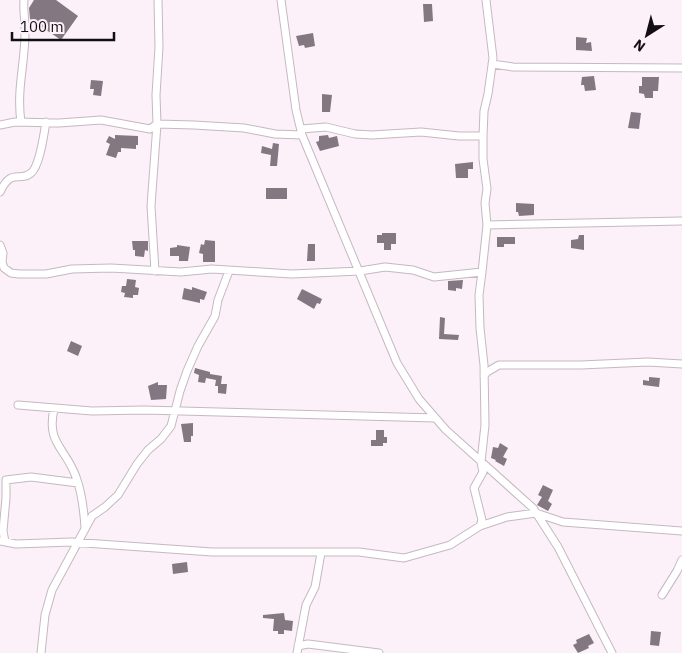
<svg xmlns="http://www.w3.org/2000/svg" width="682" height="653" font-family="'IBM Plex Sans',sans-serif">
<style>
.building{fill:#837881}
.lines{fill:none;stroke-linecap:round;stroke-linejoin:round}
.minor-casing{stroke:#c4b9c2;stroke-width:9}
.minor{stroke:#fff;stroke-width:7}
</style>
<rect width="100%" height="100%" fill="#fcf0f9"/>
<!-- building -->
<path class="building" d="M34 0H56L78 16 61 40 30 19 29 8Z
M423 4H432L433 21 424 22Z
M313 33 315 46 305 48 304 45 299 46 296 36Z
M576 37 587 38 586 43 591 42 592 51 576 50Z
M594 76 596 90 585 91 584 85H581L582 77Z
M642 77H659L658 91H653V98H645L644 94 639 93V86H642Z
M91 80 103 81 101 96 93 95 94 89H90Z
M322 94 332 95 330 112H322Z
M631 112 641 113 639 129 628 128Z
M115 135 138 136V145H136V149L121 148V152H118L116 158 106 155 110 144 106 142 109 136 115 139Z
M328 135 329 138 337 136 339 146 320 151 316 142 319 141V136Z
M273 143 279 144 277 166H270L271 155 261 153 262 146 272 149Z
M473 162V169H468V178H456L455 164Z
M266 188H287V199H266Z
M516 203 534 204V215L519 216 518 212H516Z
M382 233H396V244H391V250H384V243H377V235H382Z
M579 235H584V250L571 248V240L578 239Z
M497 237H515V244H504V247H497Z
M205 240 215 241V262H203V254L199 253 201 244 204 245Z
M132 241H148V251L145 250 144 257 135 256V250H133Z
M308 244H315V261H307Z
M177 245 190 247 188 261H179V256H170V248L177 247Z
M127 279 136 280 135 287 139 288 138 295H133V298L124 297 125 293 121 292 122 286H126Z
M463 280 462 289 456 288V291L448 290V281Z
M192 287 207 292 204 300 200 299V303L182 299 184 288 192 290Z
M302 289 322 299 320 304 317 303 314 309 297 299Z
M440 317 445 318 444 334 459 335 458 340 439 339Z
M71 341 82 346 78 356 67 351Z
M195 368 210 372V374L222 376 221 384H227L226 394 218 393V386H215L216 380 206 378 205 383 198 382 199 375 194 373Z
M649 377 660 378 659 387 643 385V380L649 381Z
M158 382V385H167L166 399 151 400 148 386Z
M193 423V436H191V442H184L181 424Z
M376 430H384V437H387V443H383V446H371V440H376Z
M500 443 508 448 503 457 507 459 504 466 495 461 496 460 491 458 493 447 498 448Z
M543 485 553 490 548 501 552 504 548 511 537 505 542 497 538 495Z
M187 562 188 572 173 574 172 564Z
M284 613 285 620 293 621 292 631 284 630V634H278V631H273L274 619 263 618V615Z
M651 631 661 632 659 646 650 645Z
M589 634 594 643 588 646 589 648 578 653 573 645 577 643 576 640Z"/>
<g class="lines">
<defs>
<path id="minor" d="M281 0 296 110 302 135 397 363 419 399 446 430 533 508 558 547 612 653
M486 0 493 58 488 94 484 111 483 136V159L487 189 485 203 487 225
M492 64 513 67 682 68
M21 122C16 88 26 61 25 27 25 18 23 10 24 0
M0 125 15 122 59 123 101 120 150 129 157 124 194 125 244 128 275 134 302 135
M301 129 326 127 355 134 372 135 421 132 459 136H483
M0 192C12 167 19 183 31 173 40 166 44 133 46 122
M0 245 3 253 2 262 4 268 11 273 19 274H46L72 269 111 268 181 272 212 269 292 274 360 271 385 267 413 270 434 277 482 272 487 225 682 221
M155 271 151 206 157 124 156 95 159 47 158 0
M484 376 487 372 499 365H581L648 362 682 364
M18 405 92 411 144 410 435 418
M54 409C46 444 66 448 76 477 82 493 84 511 85 528
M480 526 507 517 536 513 563 522 682 531
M0 541 16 544 71 542 212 552H359L404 558 450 545 480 526 482 520 474 488 483 472 481 462 485 425 484 365 480 328 479 295 482 272
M5 542 3 531 6 498V480L31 477 78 483
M662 595 677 571 682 560
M298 646 308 644 379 653
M41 653 45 615 52 590 92 516 105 507 118 495 137 464 148 450 161 439 171 426 180 391 187 371 198 346 215 316 218 300 229 271
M297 653 306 605 315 587 321 553"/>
</defs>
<!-- minor casing -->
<use href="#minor" class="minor-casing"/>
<!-- minor -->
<use href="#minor" class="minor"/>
</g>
<!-- north arrow -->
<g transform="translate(647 35) rotate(216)" stroke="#fcf0f9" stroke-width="4" paint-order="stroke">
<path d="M0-4L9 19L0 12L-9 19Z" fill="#120e11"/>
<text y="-8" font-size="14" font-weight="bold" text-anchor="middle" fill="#120e11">N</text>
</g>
<!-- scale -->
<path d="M12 32v8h102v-8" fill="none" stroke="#120e11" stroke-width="2.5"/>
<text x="20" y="32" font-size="15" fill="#120e11" stroke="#fcf0f9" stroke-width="4" paint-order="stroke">100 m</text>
</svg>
